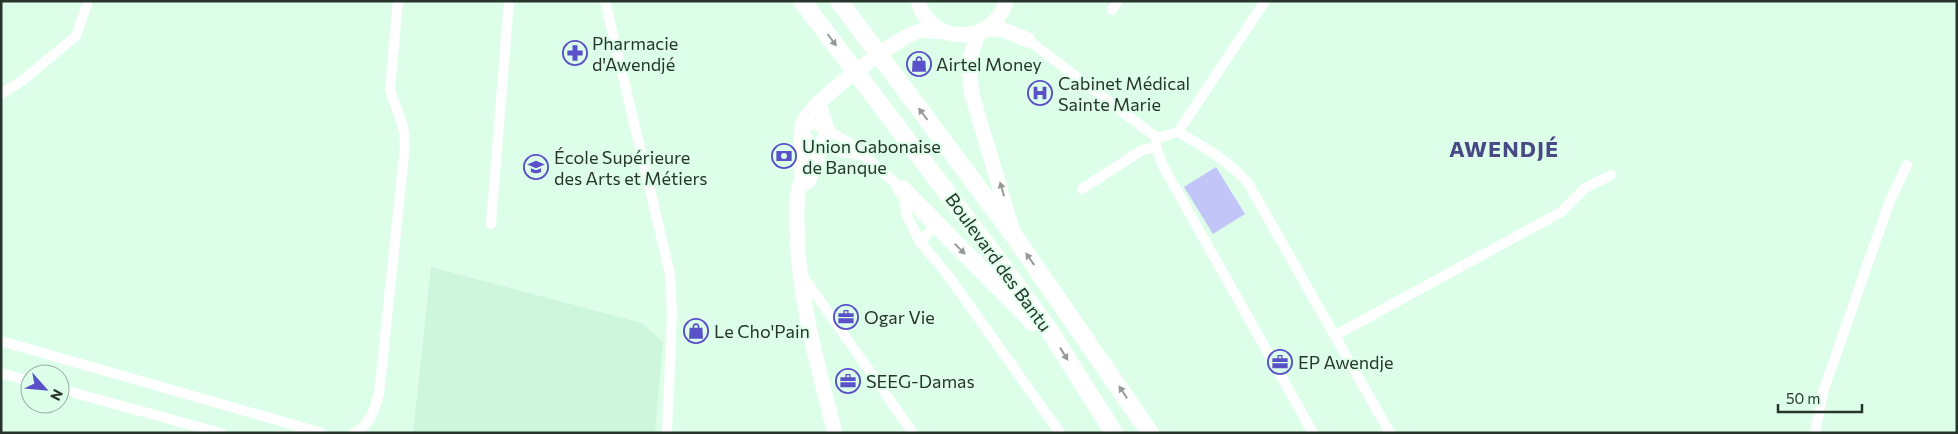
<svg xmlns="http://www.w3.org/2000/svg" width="1958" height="434" font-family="Commissioner,sans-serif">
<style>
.built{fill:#cdf6dc}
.green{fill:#c1c5f8}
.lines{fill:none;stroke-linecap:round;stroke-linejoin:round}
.minor{stroke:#fff;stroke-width:10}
.secondary{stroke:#fff;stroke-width:15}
.trunk{stroke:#fff;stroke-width:18}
.oneway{fill:#949a96}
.labels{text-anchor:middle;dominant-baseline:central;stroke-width:4;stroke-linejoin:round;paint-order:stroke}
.poi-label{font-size:18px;fill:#28352d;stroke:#ddffea;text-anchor:start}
.street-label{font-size:18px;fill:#28352d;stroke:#ddffea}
.district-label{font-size:22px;font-weight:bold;letter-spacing:1px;fill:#494986;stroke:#ddffea}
</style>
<rect width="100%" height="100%" fill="#ddffea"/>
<!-- built -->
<path class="built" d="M431 267 642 323 663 342 655 433H413Z"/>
<!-- green -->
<path class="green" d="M1216 167 1245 214 1213 234 1184 187Z"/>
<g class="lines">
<!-- minor -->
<path class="minor" d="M605 1 670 274 672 316 667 433
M1112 10 1118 1
M1028 40 1157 138
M1 94 23 80 76 36 88 1
M804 123 822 127 848 142 902 189 907 216 920 242 947 274 1060 433
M804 130 811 143 842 152 861 155
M1178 132 1265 1
M1157 138 1178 132C1204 147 1228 160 1248 183L1390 433
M1157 138 1156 147 1163 166 1313 433
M1082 189 1142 150 1156 147
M491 224 509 1
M920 242 936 225
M802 275 913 433
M1334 336 1561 212 1585 188 1611 175
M1 341 322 433
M1 373 30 381
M60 389 221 433
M354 433C370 425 374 410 379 394L405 146C405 120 395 111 390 88L398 1
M1815 433 1823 392 1831 369 1889 203 1907 165"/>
<!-- secondary -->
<path class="secondary" d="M918 1C930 46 994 46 1006 1
M985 30 1001 29 1028 40
M980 32C968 53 969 72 972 95L1013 232
M799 187 809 180 827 130 819 102
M835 433C817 364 797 293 797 222 797 208 796 193 802 180 801 172 801 133 802 126 808 103 893 41 916 32 925 29 933 31 942 32"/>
<!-- trunk -->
<path class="trunk" d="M802 1 1004 268 1049 330 1114 433
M839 1 1014 236 1150 433
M902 189 1033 322"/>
</g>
<!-- one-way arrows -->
<defs><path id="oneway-solid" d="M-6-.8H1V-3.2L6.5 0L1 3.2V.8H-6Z" transform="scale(1.25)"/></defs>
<g class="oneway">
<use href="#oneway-solid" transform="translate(832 40) rotate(53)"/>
<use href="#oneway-solid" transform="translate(923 114) rotate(-127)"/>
<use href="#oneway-solid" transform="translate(1002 189) rotate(-106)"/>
<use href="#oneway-solid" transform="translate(960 249) rotate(45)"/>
<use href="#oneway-solid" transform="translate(1030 259) rotate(-125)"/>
<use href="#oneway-solid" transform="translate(1064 354) rotate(58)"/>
<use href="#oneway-solid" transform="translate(1123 392) rotate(-124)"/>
</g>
<!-- icons -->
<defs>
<symbol id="pharmacy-ring" viewBox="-11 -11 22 22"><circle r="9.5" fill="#ddffea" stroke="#5a51c9" stroke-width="1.5"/><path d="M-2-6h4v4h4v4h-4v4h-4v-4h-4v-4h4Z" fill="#5a51c9"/></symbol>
<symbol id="shop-ring" viewBox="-11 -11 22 22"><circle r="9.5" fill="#ddffea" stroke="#5a51c9" stroke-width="1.5"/><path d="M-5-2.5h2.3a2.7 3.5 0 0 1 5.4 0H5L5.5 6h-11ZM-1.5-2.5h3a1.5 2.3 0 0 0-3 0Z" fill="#5a51c9"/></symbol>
<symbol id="hospital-ring" viewBox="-11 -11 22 22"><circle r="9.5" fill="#ddffea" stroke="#5a51c9" stroke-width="1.5"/><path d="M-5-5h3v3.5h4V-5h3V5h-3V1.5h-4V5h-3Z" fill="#5a51c9"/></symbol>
<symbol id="bank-ring" viewBox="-11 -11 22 22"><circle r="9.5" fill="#ddffea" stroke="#5a51c9" stroke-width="1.5"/><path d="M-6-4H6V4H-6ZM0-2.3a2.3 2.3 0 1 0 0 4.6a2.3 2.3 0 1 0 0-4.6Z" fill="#5a51c9"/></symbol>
<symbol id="university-ring" viewBox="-11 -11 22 22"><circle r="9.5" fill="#ddffea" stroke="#5a51c9" stroke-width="1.5"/><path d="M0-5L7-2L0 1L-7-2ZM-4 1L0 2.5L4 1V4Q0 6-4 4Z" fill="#5a51c9"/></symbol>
<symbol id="office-ring" viewBox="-11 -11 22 22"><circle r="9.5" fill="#ddffea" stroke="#5a51c9" stroke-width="1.5"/><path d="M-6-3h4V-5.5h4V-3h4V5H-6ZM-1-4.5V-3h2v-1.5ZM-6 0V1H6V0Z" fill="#5a51c9"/></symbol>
</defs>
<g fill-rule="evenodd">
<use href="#pharmacy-ring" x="561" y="39" width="28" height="28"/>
<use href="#shop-ring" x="905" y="50" width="28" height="28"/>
<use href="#hospital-ring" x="1026" y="79" width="28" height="28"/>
<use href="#bank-ring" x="770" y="142" width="28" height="28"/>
<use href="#university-ring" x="522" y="153" width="28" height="28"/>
<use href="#office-ring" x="832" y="303" width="28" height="28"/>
<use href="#shop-ring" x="682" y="317" width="28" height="28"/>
<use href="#office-ring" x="1266" y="348" width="28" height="28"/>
<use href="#office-ring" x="834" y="367" width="28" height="28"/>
</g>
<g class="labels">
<!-- poi labels -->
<g class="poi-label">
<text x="592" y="43">Pharmacie<tspan x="592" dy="21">d'Awendjé</tspan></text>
<text x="936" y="64">Airtel Money</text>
<text x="1058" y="83">Cabinet Médical<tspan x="1058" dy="21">Sainte Marie</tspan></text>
<text x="802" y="146">Union Gabonaise<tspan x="802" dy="21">de Banque</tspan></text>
<text x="554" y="157">École Supérieure<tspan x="554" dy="21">des Arts et Métiers</tspan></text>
<text x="864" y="317">Ogar Vie</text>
<text x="714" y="331">Le Cho'Pain</text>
<text x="1298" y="362">EP Awendje</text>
<text x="866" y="381">SEEG-Damas</text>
</g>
<!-- street labels -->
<g class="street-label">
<text transform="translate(999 262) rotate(54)">Boulevard des Bantu</text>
</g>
<!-- district labels -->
<g class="district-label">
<text x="1504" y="148">AWENDJÉ</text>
</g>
</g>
<!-- border -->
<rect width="1958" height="434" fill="none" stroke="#28352d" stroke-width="5"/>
<!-- north arrow -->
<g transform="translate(45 389) rotate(117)"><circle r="24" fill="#ddffea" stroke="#95ae9e"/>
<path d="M0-4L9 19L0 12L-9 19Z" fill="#5a51c9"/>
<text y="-8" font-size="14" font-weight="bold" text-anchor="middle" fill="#28352d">N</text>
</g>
<!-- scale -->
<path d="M1778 404v8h84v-8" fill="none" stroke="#28352d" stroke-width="2.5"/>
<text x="1786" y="404" font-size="15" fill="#28352d" stroke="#ddffea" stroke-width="4" paint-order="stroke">50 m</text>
</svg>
